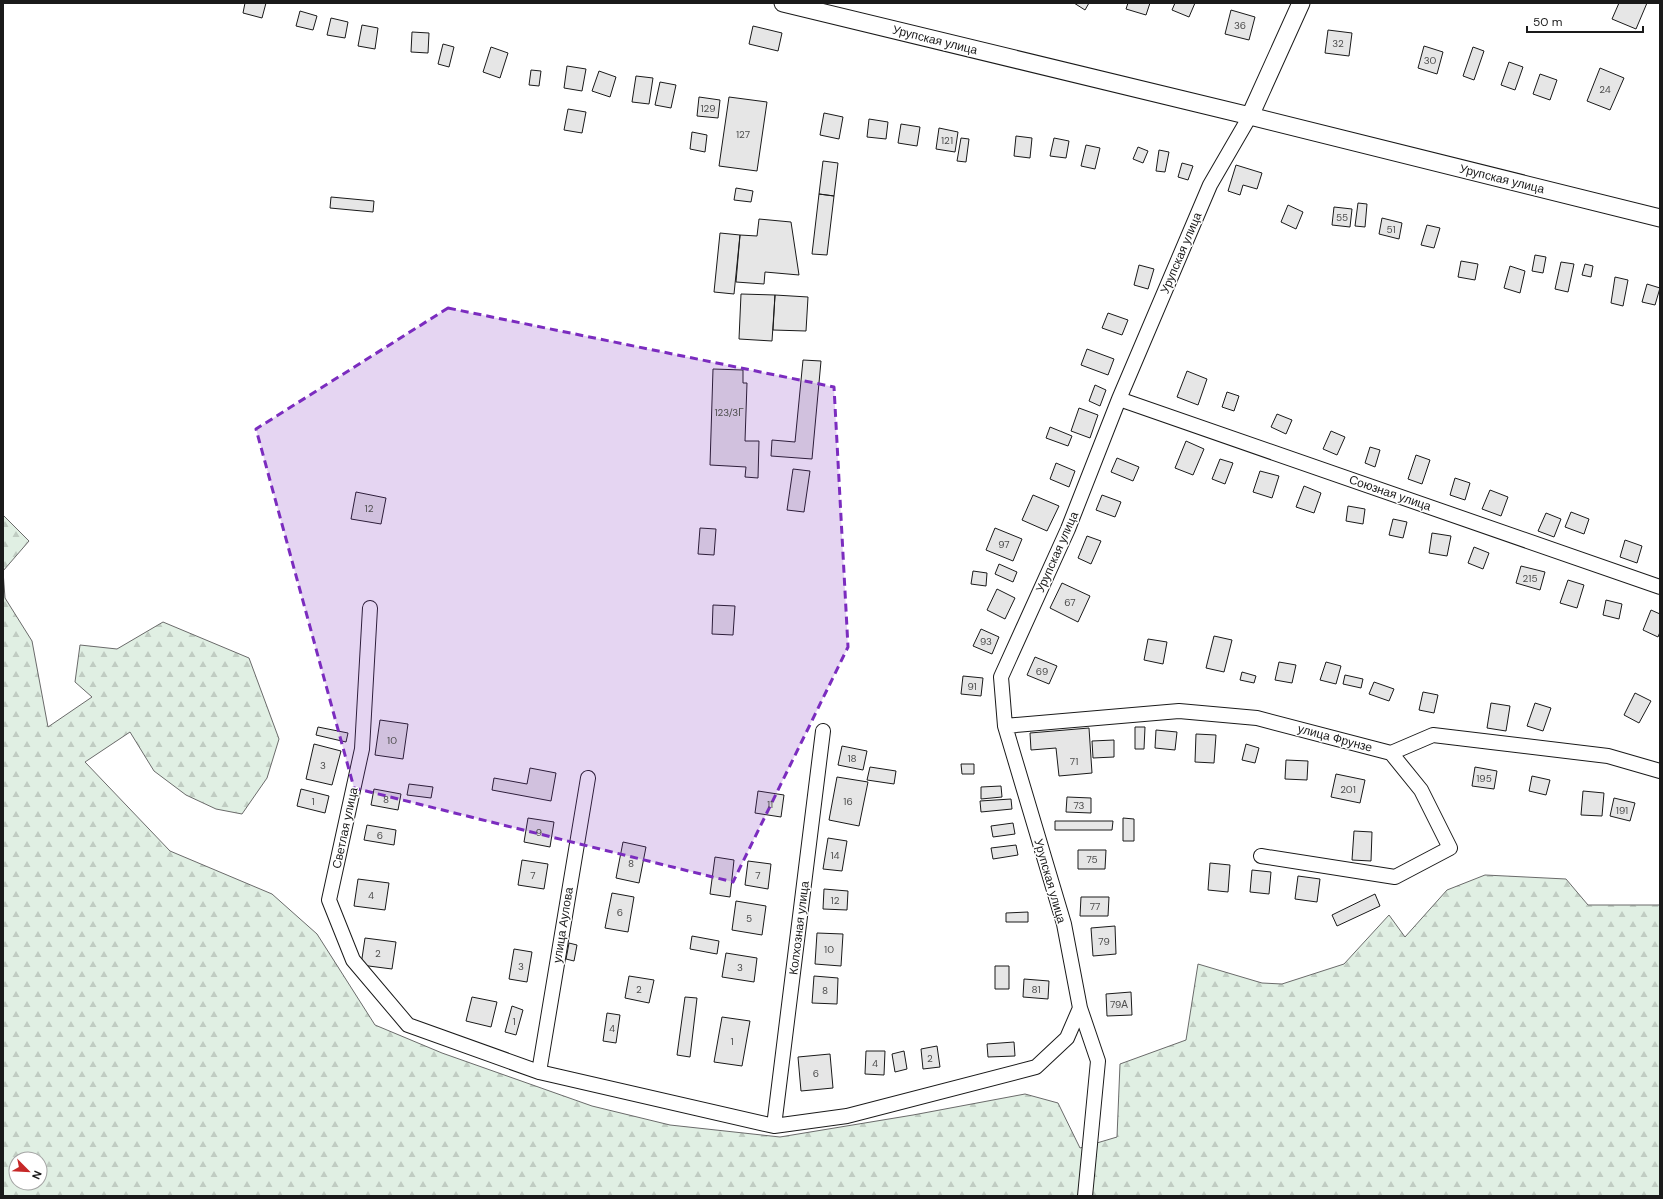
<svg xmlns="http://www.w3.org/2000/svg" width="1663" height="1199" font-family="'DM Sans',sans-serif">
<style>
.forest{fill:url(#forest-firs);stroke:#6a6a6a;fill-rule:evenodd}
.building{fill:#e6e6e6;stroke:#1a1a1a}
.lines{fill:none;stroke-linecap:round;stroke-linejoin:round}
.minor-casing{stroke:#1a1a1a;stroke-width:16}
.tertiary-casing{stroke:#1a1a1a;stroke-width:19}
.minor{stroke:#fff;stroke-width:14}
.tertiary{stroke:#fff;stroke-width:17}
.marked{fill:#7b2cbf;fill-opacity:0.2;stroke:#7b2cbf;stroke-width:3;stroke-dasharray:8 5;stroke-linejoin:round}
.labels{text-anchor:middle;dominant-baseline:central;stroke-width:3;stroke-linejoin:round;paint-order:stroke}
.number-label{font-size:10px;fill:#4d4d4d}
.street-label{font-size:12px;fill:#1a1a1a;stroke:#fff}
</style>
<defs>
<pattern id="forest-firs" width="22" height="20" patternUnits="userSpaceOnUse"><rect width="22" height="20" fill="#e0efe3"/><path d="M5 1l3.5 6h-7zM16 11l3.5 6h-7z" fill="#c0ccc2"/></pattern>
</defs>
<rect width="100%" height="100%" fill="#fff"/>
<!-- forest -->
<path class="forest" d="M3 515 29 541 3 571 5 598 32 641 48 727 92 697 75 682 80 645 117 649 163 622 249 658 279 739 267 778 242 814 216 809 186 795 154 771 130 732 85 762 170 851 272 894 317 934 375 1025 442 1053 592 1106 670 1125 780 1137 913 1115 1025 1094 1058 1103 1080 1148 1117 1137 1120 1064 1186 1040 1198 964 1262 983 1282 984 1344 964 1389 915 1405 937 1447 890 1485 875 1566 879 1588 905H1660V1196H3ZM16 1159H40V1183H16Z"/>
<!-- building -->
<path class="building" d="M245 3H266L262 18 243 13Z
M1074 3H1089L1085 10Z
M1128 3H1150L1146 15 1126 9Z
M1175 3H1195L1189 17 1172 10Z
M1619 3H1647L1636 29 1612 19Z
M1231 10 1255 17 1249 40 1225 34Z
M300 11 317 16 313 30 296 26Z
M331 18 348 22 345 38 327 35Z
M362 25 378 28 375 49 358 46Z
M753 26 782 33 778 51 749 44Z
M1328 30 1352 33 1349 56 1325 53Z
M412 32 429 33 428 53 411 52Z
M443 44 454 47 449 67 438 64Z
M1424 46 1443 52 1437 74 1418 68Z
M491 47 508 53 500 78 483 72Z
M1473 47 1484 51 1474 80 1463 76Z
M1509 62 1523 67 1515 90 1501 85Z
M567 66 586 69 582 91 564 88Z
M1600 68 1624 78 1610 110 1587 101Z
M531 70 541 71 539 86 529 85Z
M599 71 616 77 610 97 592 91Z
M1540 74 1557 80 1550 100 1533 94Z
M636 76 653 78 649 104 632 102Z
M660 82 676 85 671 108 655 105Z
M699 97 720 100 718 118 697 116Z
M729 97 767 102 757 171 719 166Z
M568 109 586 112 582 133 564 130Z
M824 113 843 117 839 139 820 135Z
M869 119 888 122 886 139 867 137Z
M901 124 920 127 917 146 898 143Z
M939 128 958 132 955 152 936 149Z
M692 132 707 135 705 152 690 149Z
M1016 136 1032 138 1030 158 1014 156Z
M961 138 969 139 966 162 957 161Z
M1054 138 1069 141 1066 158 1050 156Z
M1086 145 1100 148 1095 169 1081 166Z
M1138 147 1148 151 1143 163 1133 159Z
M1159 150 1169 152 1165 172 1156 171Z
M823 161 838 163 834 196 819 194Z
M1182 163 1193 166 1188 180 1178 177Z
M1236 165 1262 173 1257 189 1243 185 1240 195 1228 191Z
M736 188 753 191 751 202 734 200Z
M819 194 834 196 827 255 812 254Z
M331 197 374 201 373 212 330 208Z
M1358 203 1367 204 1365 227 1355 226Z
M1288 205 1303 212 1296 229 1281 222Z
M1334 207 1352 209 1350 227 1332 225Z
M1382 218 1402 223 1399 239 1379 234Z
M759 219 791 222 799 275 765 272 764 284 736 282 740 235 757 236Z
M1427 225 1440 228 1434 248 1421 245Z
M720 233 740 235 734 294 714 292Z
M1535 255 1546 257 1543 273 1532 271Z
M1461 261 1478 264 1475 280 1458 277Z
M1561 262 1574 264 1568 292 1555 289Z
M1585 264 1593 266 1591 277 1582 275Z
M1139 265 1154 269 1148 289 1134 285Z
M1510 266 1525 271 1520 293 1504 288Z
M1615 277 1628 280 1623 306 1611 303Z
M1647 284 1660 288 1655 305 1642 302Z
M741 294 775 295 772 341 739 339Z
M775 295 808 297 806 331 773 330Z
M1108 313 1128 320 1122 335 1102 328Z
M1087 349 1114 359 1108 375 1081 365Z
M803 360 821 361 812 459 771 456 772 440 795 442Z
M713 369 743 370V383H747L745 441H759L758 478 745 477 746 467 710 465Z
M1187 371 1207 379 1198 405 1177 397Z
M1095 385 1106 390 1100 406 1089 401Z
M1227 392 1239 396 1234 411 1222 407Z
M1079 408 1098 415 1090 438 1071 431Z
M1277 414 1292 420 1286 434 1271 427Z
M1050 427 1072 436 1068 446 1046 438Z
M1331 431 1345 437 1337 455 1323 449Z
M1186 441 1204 449 1193 475 1175 468Z
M1370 447 1380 450 1375 467 1365 463Z
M1416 455 1430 460 1422 484 1408 479Z
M1117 458 1139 467 1133 481 1111 472Z
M1220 459 1233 463 1225 484 1212 479Z
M1056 463 1075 471 1069 487 1050 479Z
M793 469 810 471 804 512 787 510Z
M1260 471 1279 476 1272 498 1253 492Z
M1455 478 1470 483 1465 500 1450 495Z
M1304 486 1321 493 1314 513 1296 507Z
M1490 490 1508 497 1501 516 1482 509Z
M356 492 386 498 381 524 351 519Z
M1033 495 1059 506 1047 531 1022 520Z
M1102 495 1121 502 1115 517 1096 510Z
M1348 506 1365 509 1363 524 1346 521Z
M1571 512 1589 519 1584 534 1565 527Z
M1546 513 1561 519 1554 537 1538 531Z
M1393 519 1407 522 1403 538 1389 535Z
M700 528 716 529 714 555 698 554Z
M995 528 1022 539 1013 561 986 550Z
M1432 533 1451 536 1447 556 1429 553Z
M1087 536 1101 541 1091 564 1078 558Z
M1625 540 1642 546 1637 563 1620 557Z
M1474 547 1489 553 1483 569 1468 563Z
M999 564 1017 572 1013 582 995 574Z
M1521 566 1545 572 1540 590 1516 583Z
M973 571 987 573 986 586 971 584Z
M1568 580 1584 585 1577 608 1560 603Z
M1062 583 1090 596 1078 622 1050 608Z
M997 589 1015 598 1005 619 987 610Z
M1606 600 1622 604 1619 619 1603 615Z
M713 605 735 606 733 635 712 634Z
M1651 610 1660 614V632L1658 637 1643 630Z
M981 629 999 637 992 654 973 646Z
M1214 636 1232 640 1224 672 1206 668Z
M1148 639 1167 642 1163 664 1144 660Z
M1035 657 1057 666 1049 684 1027 675Z
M1279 662 1296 665 1292 683 1275 680Z
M1326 662 1341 666 1336 684 1320 680Z
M1242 672 1256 676 1254 683 1240 680Z
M1345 675 1363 679 1361 688 1343 684Z
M963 676 983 678 981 696 961 694Z
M1374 682 1394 689 1389 701 1369 694Z
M1423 692 1438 695 1434 713 1419 710Z
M1635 693 1651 701 1639 723 1624 715Z
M1491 703 1510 706 1506 731 1487 728Z
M1535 703 1551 708 1543 731 1527 726Z
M380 720 408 724 403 759 375 755Z
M318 727 348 733 346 742 316 735Z
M1135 727H1145L1144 749H1135Z
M1089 728 1092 773 1059 776 1056 748 1031 750 1030 733Z
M1156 730 1177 732 1175 750 1155 748Z
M1196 734 1216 735 1214 763 1195 762Z
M1114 740V757L1093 758 1092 741Z
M314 744 341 751 332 785 306 779Z
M1246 744 1259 748 1255 763 1242 760Z
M842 746 867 751 863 770 838 765Z
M1286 760 1308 761 1307 780 1285 779Z
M961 764H974V774H962Z
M870 767 896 771 894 784 867 780Z
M1475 767 1497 771 1494 789 1472 786Z
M530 768 556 773 551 801 492 790 494 778 527 784Z
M1336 774 1365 780 1360 803 1331 797Z
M1532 776 1550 780 1546 795 1529 791Z
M837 777 868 782 859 826 829 820Z
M409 784 433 787 431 798 407 795Z
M1001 786 1002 797 981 799V787Z
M301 789 329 796 325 813 297 806Z
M374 789 401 794 398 810 371 805Z
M758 791 784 795 781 817 755 813Z
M1583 791 1604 793 1602 816 1581 815Z
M1067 797 1091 798V813L1066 812Z
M1614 798 1635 803 1630 821 1610 816Z
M1011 799 1012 809 981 812 980 801Z
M528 818 554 822 550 847 524 842Z
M1123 818 1134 819V841H1123Z
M1055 821H1113L1112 830H1055Z
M1013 823 1015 834 993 837 991 826Z
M367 825 396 830 394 845 364 840Z
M1354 831 1372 832 1371 861 1352 860Z
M828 838 847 841 842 871 823 869Z
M623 842 646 847 639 883 616 878Z
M1016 845 1018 855 993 859 991 848Z
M1078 850H1106L1105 869H1078Z
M715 857 734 860 730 897 710 894Z
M522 860 548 864 544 889 518 885Z
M748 861 771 864 768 889 745 885Z
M1210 863 1230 865 1228 892 1208 890Z
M1252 870 1271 872 1269 894 1250 892Z
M1298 876 1320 879 1317 902 1295 899Z
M358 879 389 883 385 910 354 906Z
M824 889 848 891 847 910 823 909Z
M612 893 634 897 628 932 605 928Z
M1375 894 1380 906 1337 926 1332 915Z
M1081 897H1109L1108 916H1080Z
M736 901 766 906 762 935 732 930Z
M1028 912V922H1006V913Z
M1115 926 1116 954 1093 956 1091 928Z
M817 933 843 934 841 966 815 964Z
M692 936 719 941 717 954 690 949Z
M365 938 396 942 392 969 361 965Z
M569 943 577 945 574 961 566 959Z
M514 949 532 952 527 982 509 979Z
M726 953 757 958 754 982 722 977Z
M995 966H1009V989H995Z
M629 976 654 980 649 1003 625 998Z
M814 976 838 978 837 1004 812 1003Z
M1024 979 1049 981 1048 999 1023 997Z
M1131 992 1132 1015 1107 1016 1106 994Z
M472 997 497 1002 491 1027 466 1021Z
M685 997 697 998 690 1057 677 1055Z
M512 1006 523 1010 516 1035 505 1032Z
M607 1013 620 1015 616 1043 603 1041Z
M722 1017 750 1021 742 1066 714 1062Z
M1014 1042 1015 1056 988 1057 987 1044Z
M937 1046 940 1067 923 1069 921 1049Z
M866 1051H885L884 1075 865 1074Z
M904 1051 907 1069 895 1072 892 1054Z
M830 1054 833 1088 801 1091 798 1057Z"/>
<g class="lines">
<defs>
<path id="minor" d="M1119 399 1660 587
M370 608 362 749 329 900 353 960 408 1025 539 1072 774 1126 847 1116 1036 1067 1067 1038 1080 1008
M1005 726 1179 711 1257 718 1391 753 1433 735 1608 756 1660 771
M1261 856 1395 877 1450 848 1421 790 1391 753
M539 1072 588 778
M774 1126 823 731
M1085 1196 1098 1061 1080 1008 1064 924 1005 726 1001 677 1068 529 1119 399 1210 185 1250 116"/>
<path id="tertiary" d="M783 3 1250 116 1660 218
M1250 116 1301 3"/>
</defs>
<!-- minor casing -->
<use href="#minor" class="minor-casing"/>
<!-- tertiary casing -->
<use href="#tertiary" class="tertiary-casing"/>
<!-- minor -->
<use href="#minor" class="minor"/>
<!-- tertiary -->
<use href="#tertiary" class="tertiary"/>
</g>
<!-- marked area -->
<path class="marked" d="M448 308 834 387 848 647 733 882 354 788 256 429Z"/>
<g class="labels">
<!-- number labels -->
<g class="number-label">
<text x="1240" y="25">36</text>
<text x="1338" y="43">32</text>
<text x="1430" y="60">30</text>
<text x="1605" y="89">24</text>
<text x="708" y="108">129</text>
<text x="743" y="134">127</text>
<text x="947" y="140">121</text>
<text x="1342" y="217">55</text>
<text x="1391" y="229">51</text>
<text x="729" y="412">123/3Г</text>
<text x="369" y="508">12</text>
<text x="1004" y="544">97</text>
<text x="1530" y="578">215</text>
<text x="1070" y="602">67</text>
<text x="986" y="641">93</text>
<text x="1042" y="671">69</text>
<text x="972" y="686">91</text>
<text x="392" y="740">10</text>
<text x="852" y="758">18</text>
<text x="1074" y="761">71</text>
<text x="323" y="765">3</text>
<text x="1484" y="778">195</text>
<text x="1348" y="789">201</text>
<text x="386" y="799">8</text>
<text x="313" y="801">1</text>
<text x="848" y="801">16</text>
<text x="770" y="804">11</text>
<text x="1079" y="805">73</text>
<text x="1622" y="810">191</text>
<text x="539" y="832">9</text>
<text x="380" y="835">6</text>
<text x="835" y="855">14</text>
<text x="1092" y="859">75</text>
<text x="631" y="863">8</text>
<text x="533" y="875">7</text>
<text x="758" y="875">7</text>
<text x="371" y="895">4</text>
<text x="835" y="900">12</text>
<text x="1095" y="906">77</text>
<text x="620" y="912">6</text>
<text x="749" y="918">5</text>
<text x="1104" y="941">79</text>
<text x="829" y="949">10</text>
<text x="378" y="953">2</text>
<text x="521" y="966">3</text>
<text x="740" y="967">3</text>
<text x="639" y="989">2</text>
<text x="1036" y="989">81</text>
<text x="825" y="990">8</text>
<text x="1119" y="1004">79А</text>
<text x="514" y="1021">1</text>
<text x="612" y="1028">4</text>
<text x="732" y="1041">1</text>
<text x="930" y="1058">2</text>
<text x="875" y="1063">4</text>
<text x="816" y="1073">6</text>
</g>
<!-- street labels -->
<g class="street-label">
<text transform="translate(935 40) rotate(14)">Урупская улица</text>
<text transform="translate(1502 179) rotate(14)">Урупская улица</text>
<text transform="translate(1181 253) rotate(-67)">Урупская улица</text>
<text transform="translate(1390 493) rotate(19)">Союзная улица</text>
<text transform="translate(1057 552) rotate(-66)">Урупская улица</text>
<text transform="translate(1335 738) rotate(15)">улица Фрунзе</text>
<text transform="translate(345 828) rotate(-78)">Светлая улица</text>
<text transform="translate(1050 881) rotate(74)">Урупская улица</text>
<text transform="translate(563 925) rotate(-81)">улица Аулова</text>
<text transform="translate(799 928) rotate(-83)">Колхозная улица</text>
</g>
</g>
<!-- border -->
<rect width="1663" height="1199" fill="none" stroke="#1a1a1a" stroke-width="8"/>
<!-- north arrow -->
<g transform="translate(28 1171) rotate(114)"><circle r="19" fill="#ffffff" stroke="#a3a3a3"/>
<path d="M0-3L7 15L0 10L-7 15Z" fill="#c62828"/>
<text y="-6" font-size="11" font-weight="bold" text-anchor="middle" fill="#1a1a1a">N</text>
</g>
<!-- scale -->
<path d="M1527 26v6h116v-6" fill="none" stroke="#1a1a1a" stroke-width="2"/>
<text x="1533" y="26" font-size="12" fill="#1a1a1a" stroke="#ffffff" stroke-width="3" paint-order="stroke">50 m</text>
</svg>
